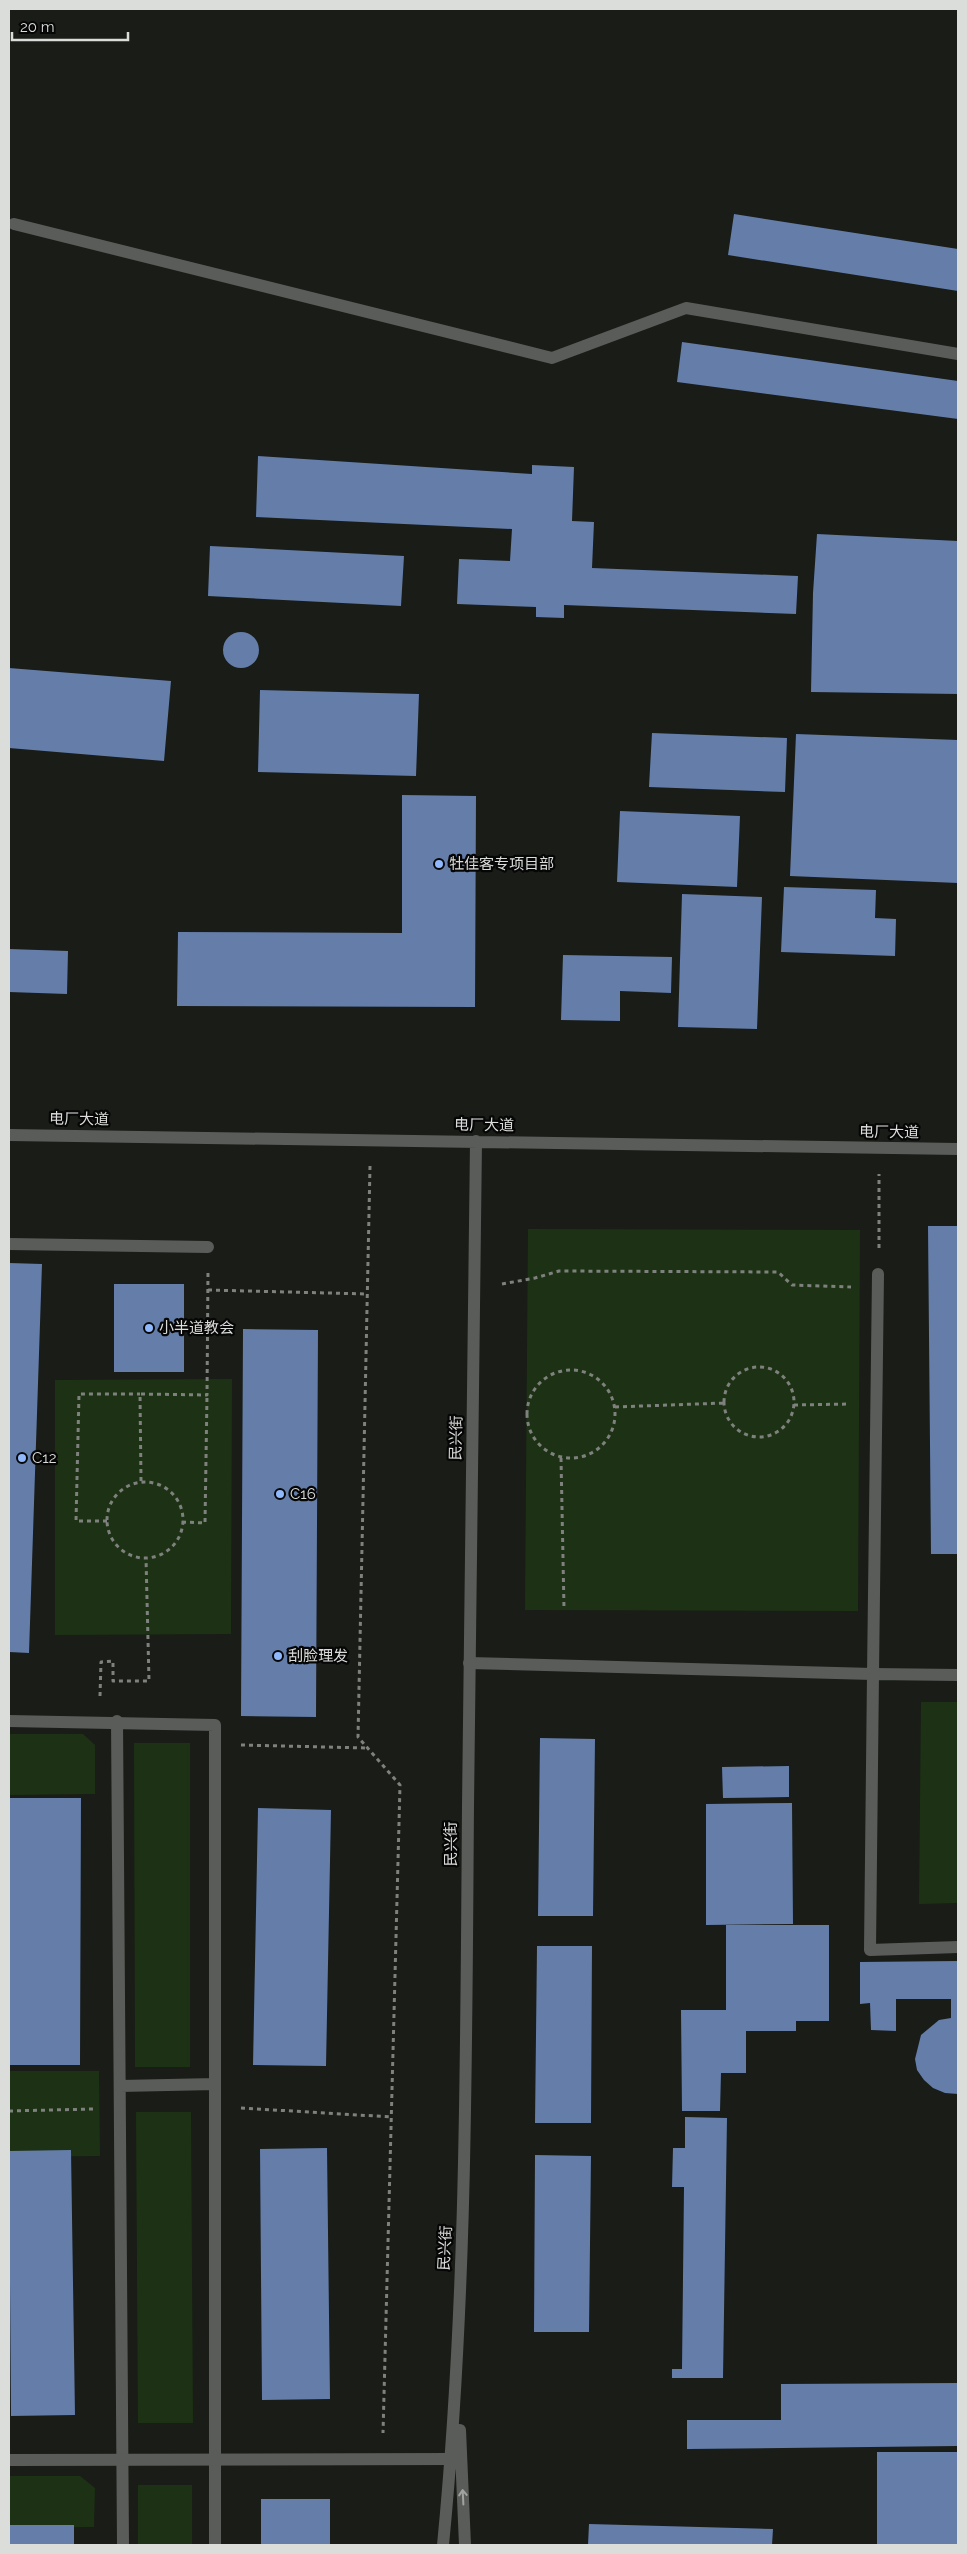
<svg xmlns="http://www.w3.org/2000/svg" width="967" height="2554" font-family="Raleway,'Noto Sans SC',sans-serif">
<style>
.green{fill:#1d3214}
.building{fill:#647da9}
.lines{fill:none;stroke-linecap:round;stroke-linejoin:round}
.path{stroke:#7e817d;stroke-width:3;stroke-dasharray:4 4;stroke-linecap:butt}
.service{stroke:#5a5c59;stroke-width:12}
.minor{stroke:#5a5c59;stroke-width:12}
.tertiary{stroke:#5a5c59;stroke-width:12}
.oneway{stroke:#a1a3a0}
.poi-dot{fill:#90b8fd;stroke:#050605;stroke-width:2}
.labels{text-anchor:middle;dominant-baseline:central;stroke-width:4.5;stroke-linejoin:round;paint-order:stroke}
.poi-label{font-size:15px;fill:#dbddda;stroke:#050605;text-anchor:start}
.street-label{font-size:15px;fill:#dbddda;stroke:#050605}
</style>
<rect width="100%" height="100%" fill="#191c17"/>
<!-- green -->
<path class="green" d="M528 1229 860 1230 858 1611 525 1610Z
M232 1379 231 1634 55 1635V1380Z
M921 1702H958V1903L919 1904Z
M9 1734H83L95 1745V1794L9 1795Z
M134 1743H190V2067H135Z
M9 2071H99L100 2156 9 2157Z
M136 2112H191L193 2423H138Z
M9 2476H80L95 2488 94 2527 9 2528Z
M138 2485H192V2545H138Z"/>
<!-- building -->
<path class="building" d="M734 214 958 249V291L728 255Z
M682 342 958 381V419L677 382Z
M258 456 532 474V465L574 467 572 521 594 522 592 568 798 576 796 614 564 605V618L536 617V607L457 604 459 559 510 561 512 529 256 517Z
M817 534 958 541V694L811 692 813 593Z
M210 546 404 556 401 606 208 596Z
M223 650a18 18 0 1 1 36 0a18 18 0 1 1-36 0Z
M9 668 171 681 164 761 9 748Z
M260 690 419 694 416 776 258 772Z
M652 733 787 738 785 792 649 787Z
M796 734 958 740V883L790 876Z
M402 795 476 796 475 1007 177 1006 178 932 402 933Z
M620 811 740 816 737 887 617 882Z
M784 887 876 890 875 918 896 919 895 956 781 952Z
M682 894 762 897 757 1029 678 1027Z
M9 949 68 951 67 994 9 992Z
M563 955 672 957 671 993 620 991V1021L561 1020Z
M928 1226H958V1554H931Z
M9 1263 42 1264 29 1653 9 1652Z
M114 1284H184V1372H114Z
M243 1329 318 1330 316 1717 241 1716Z
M540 1738 595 1739 593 1916H538Z
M789 1766V1797L723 1798 722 1767Z
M9 1798H81L80 2065H9Z
M792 1803 793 1924 706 1925V1804Z
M258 1808 331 1810 326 2066 253 2065Z
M726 1925H829V2021H796V2031H746V2073H721L720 2111H682L681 2010H726Z
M537 1946H592L591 2123H535Z
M958 1961V2094L945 2093 933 2088 924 2080 917 2070 915 2059 921 2035 939 2020 951 2018V1999H896V2031L871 2030 870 2003 860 2004V1962Z
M685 2117 727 2118 723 2378H672V2369H682L684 2187H672L673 2148H685Z
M327 2148 330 2399 262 2400 260 2149Z
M71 2150 75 2415 11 2416 9 2151Z
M535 2155 591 2156 589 2332H534Z
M958 2383V2446L687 2449V2420H781V2384Z
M877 2452H958V2545H877Z
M261 2499H330V2545H261Z
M589 2524 773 2529 772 2545H588Z
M9 2525H74V2545H9Z"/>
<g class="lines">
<!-- path -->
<path class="path" d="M370 1166 358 1737 400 1785 383 2433
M879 1248V1174
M502 1284 535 1278 559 1271 778 1272 792 1285 851 1287
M208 1290 368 1294
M724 1402a35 35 0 1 1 70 0a35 35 0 1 1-70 0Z
M527 1414a44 44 0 1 1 88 0a44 44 0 1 1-88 0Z
M794 1405 849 1404
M615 1407 724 1403
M561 1458 564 1609
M141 1481 140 1394 207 1395 208 1272
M107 1520a38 38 0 1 1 76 0a38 38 0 1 1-76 0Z
M107 1521H76L79 1394H140
M182 1522 205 1523 207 1395
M100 1696 101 1662 113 1661V1681H149L146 1558
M241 1745 367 1748
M241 2108 392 2117
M9 2111 94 2109"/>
<!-- service -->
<path class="service" d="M9 1244 208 1247
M958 1675 873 1674 870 1950 958 1947
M9 1721 215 1725V2545
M117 1721 123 2545
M120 2086 215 2084"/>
<!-- minor -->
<path class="minor" d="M14 224 552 358 686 308 958 354
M469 1663 873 1674 878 1274
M9 2460 452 2459"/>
<!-- tertiary -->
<path class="tertiary" d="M9 1135 958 1149
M460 2430 465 2545
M443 2545C467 2299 466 2052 468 1805 469 1584 474 1363 476 1141"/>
</g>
<!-- one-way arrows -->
<defs><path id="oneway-shaft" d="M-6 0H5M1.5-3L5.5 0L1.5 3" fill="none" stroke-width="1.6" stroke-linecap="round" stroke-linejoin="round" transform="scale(1.25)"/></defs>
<use class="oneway" href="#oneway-shaft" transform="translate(463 2497) rotate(-93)"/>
<!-- markers -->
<g class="poi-dot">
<circle cx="439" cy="864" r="5"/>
<circle cx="149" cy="1328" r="5"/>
<circle cx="22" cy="1458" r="5"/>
<circle cx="280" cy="1494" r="5"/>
<circle cx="278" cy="1656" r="5"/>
</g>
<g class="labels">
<!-- poi labels -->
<g class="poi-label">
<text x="449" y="864">牡佳客专项目部</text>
<text x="159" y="1328">小半道教会</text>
<text x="32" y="1458">C12</text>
<text x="290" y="1494">C16</text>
<text x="288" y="1656">刮脸理发</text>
</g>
<!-- street labels -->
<g class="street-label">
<text transform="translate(79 1119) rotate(1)">电厂大道</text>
<text transform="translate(484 1125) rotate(1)">电厂大道</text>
<text transform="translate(889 1132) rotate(1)">电厂大道</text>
<text transform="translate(456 1438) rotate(-89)">民兴街</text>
<text transform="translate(451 1844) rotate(-90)">民兴街</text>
<text transform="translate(445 2248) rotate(-87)">民兴街</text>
</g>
</g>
<!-- border -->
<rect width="967" height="2554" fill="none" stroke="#dbddda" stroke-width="20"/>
<!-- scale -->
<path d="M12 32v8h116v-8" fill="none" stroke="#dbddda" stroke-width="2.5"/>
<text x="20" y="32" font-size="15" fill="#dbddda" stroke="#050605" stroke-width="4" paint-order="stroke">20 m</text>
</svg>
